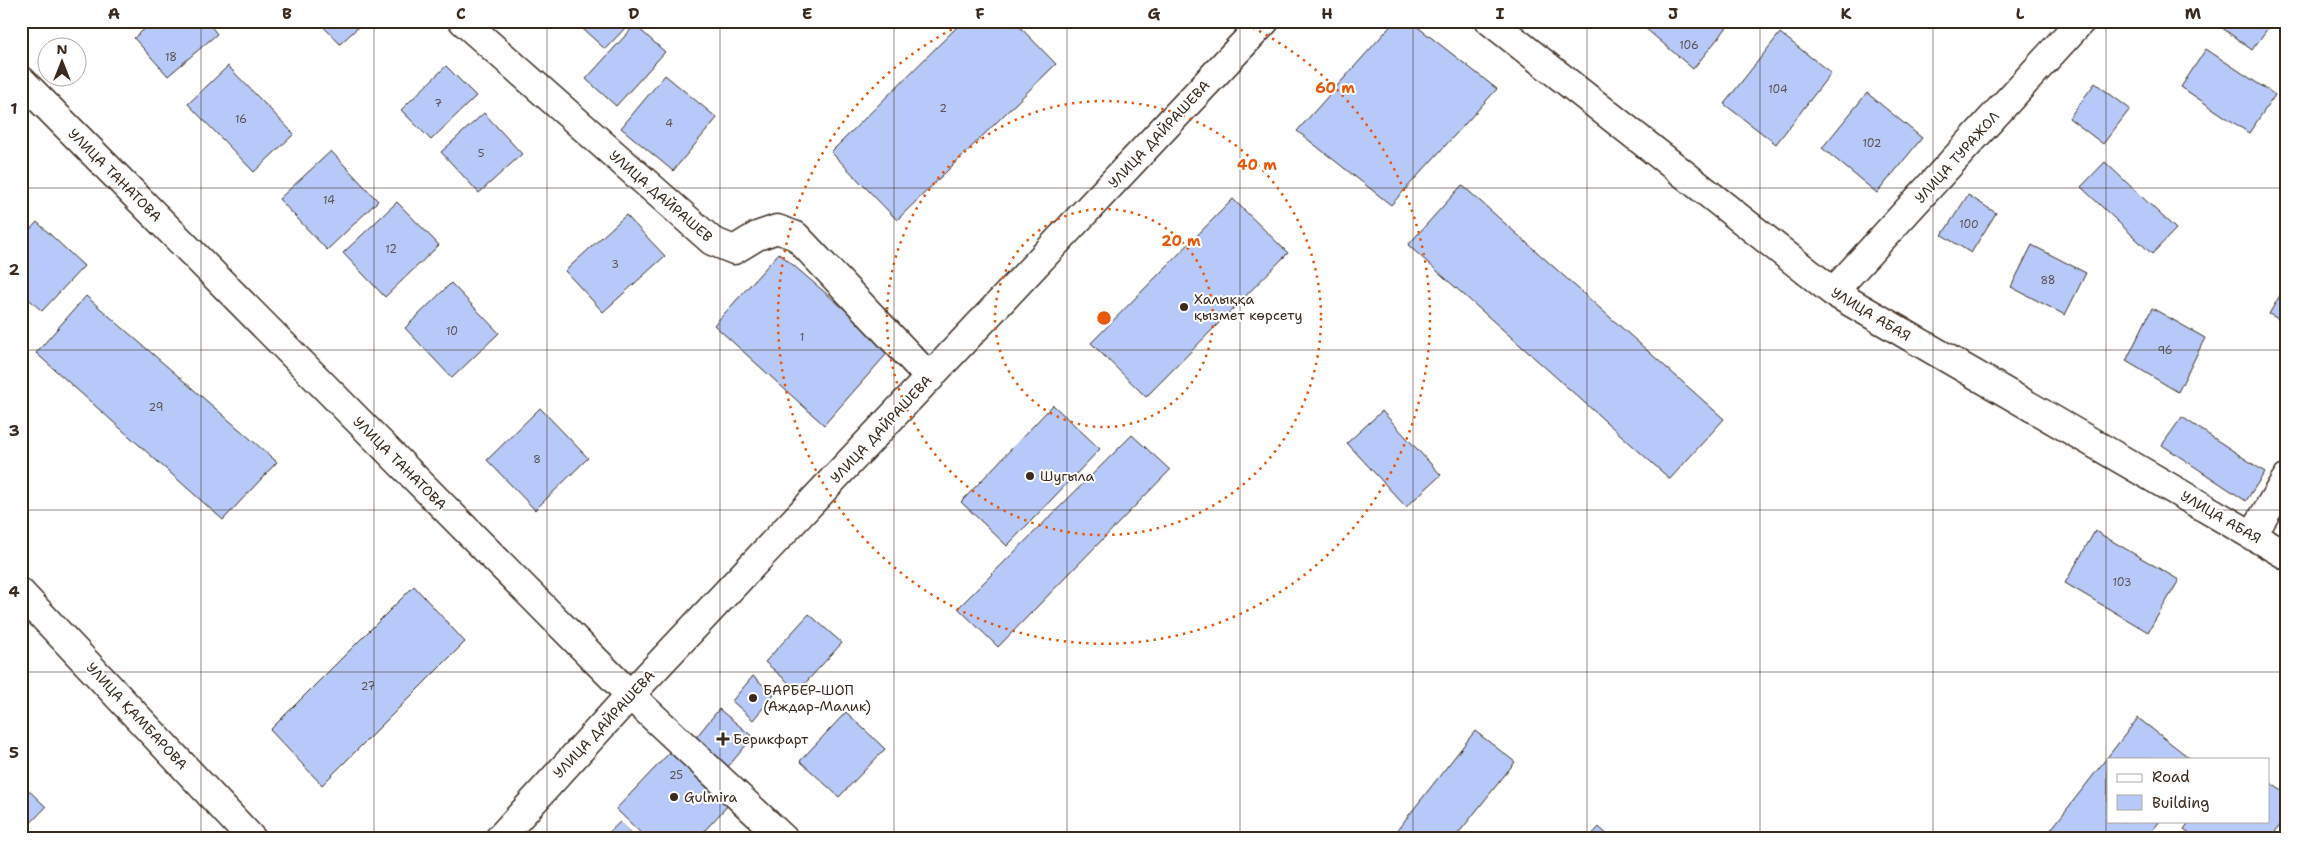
<svg xmlns="http://www.w3.org/2000/svg" width="2307" height="860" font-family="'Shantell Sans',sans-serif">
<style>
.building{fill:#b6c9f8;stroke:#3b2a1e}
.lines{fill:none;stroke-linecap:round;stroke-linejoin:round}
.minor-casing{stroke:#3b2a1e;stroke-width:31}
.minor{stroke:#fff;stroke-width:28}
.grid{fill:none;stroke:#3b2a1e;stroke-width:1;stroke-opacity:0.55}
.ring{fill:none;stroke:#e8590c;stroke-width:2.5;stroke-dasharray:2.5 5}
.poi-dot{fill:#3b2a1e;stroke:#fff;stroke-width:2}
.labels{text-anchor:middle;dominant-baseline:central;stroke-width:4;stroke-linejoin:round;paint-order:stroke}
.number-label{font-size:11px;fill:#5a5254}
.street-label{font-size:14px;fill:#3b2a1e;stroke:#fff}
.poi-label{font-size:14px;fill:#3b2a1e;stroke:#fff;text-anchor:start}
.centre{fill:#e8590c;stroke:#fff;stroke-width:2.5}
.ring-label{font-size:15px;text-anchor:middle;font-weight:bold;fill:#e8590c;stroke:#fff;stroke-width:4;stroke-linejoin:round;paint-order:stroke}
.neatline{fill:none;stroke:#3b2a1e;stroke-width:2}
.grid-label{font-size:16px;text-anchor:middle;font-weight:bold;fill:#3b2a1e}
</style>
<rect width="100%" height="100%" fill="#fff"/>
<filter id="ink" filterUnits="userSpaceOnUse"><feTurbulence type="fractalNoise" baseFrequency=".02" numOctaves="2"/><feDisplacementMap in="SourceGraphic" scale="10" xChannelSelector="R" yChannelSelector="G"/><feConvolveMatrix kernelMatrix="1 2 1 2 8 2 1 2 1" color-interpolation-filters="sRGB"/></filter>
<g filter="url(#ink)">
<!-- building -->
<path class="building" d="M119 21H135L127 29Z
M154 21H207L217 34 168 76 134 38Z
M318 21H365L340 44Z
M574 21H632L605 49Z
M963 21H1014L1056 64 897 220 831 152Z
M1395 21H1410L1497 89 1391 205 1297 131Z
M1637 21H1732L1693 69Z
M2213 21H2273L2252 50Z
M635 25 665 52 616 106 586 79Z
M1780 33 1831 73 1776 144 1724 104Z
M2206 49 2275 95 2249 133 2181 87Z
M228 66 294 134 254 172 188 104Z
M446 66 476 96 431 140 401 110Z
M665 75 717 118 673 171 621 128Z
M2095 83 2130 109 2103 144 2069 118Z
M1867 93 1922 138 1877 193 1822 148Z
M484 113 522 154 479 193 441 152Z
M331 151 378 201 327 250 279 199Z
M2105 162 2176 229 2152 254 2081 187Z
M1462 185 1724 419 1670 479 1408 245Z
M1968 195 1996 213 1971 253 1942 235Z
M1233 199 1288 253 1146 397 1091 343Z
M397 202 439 245 385 297 343 253Z
M626 215 665 256 603 312 565 271Z
M37 222 84 266 42 311 21 292V239Z
M2032 245 2086 273 2065 315 2011 287Z
M779 253 891 349 824 425 714 325Z
M451 283 499 333 452 378 405 328Z
M2286 285V323L2269 314Z
M86 296 277 462 223 520 36 353Z
M2152 308 2205 338 2178 392 2126 361Z
M1053 405 1100 449 1007 546 961 502Z
M540 408 588 458 535 510 487 460Z
M1382 411 1441 475 1406 507 1347 443Z
M2182 417 2265 472 2246 501 2162 445Z
M1132 435 1170 470 998 647 958 608Z
M2095 531 2179 580 2148 632 2065 583Z
M414 586 465 642 322 785 270 730Z
M809 614 842 643 798 691 765 662Z
M753 676 774 695 753 720 732 701Z
M719 709 753 737 727 768 693 741Z
M846 712 885 749 839 797 800 761Z
M2138 718 2191 759H2108V821H2160L2146 839H2057L2049 832Z
M1475 731 1515 762 1454 839H1410L1398 829Z
M674 748 731 802 697 839H647L616 809Z
M2268 781 2286 794V817L2270 839H2198L2184 829 2190 821H2268Z
M21 783 46 807 21 833Z
M620 822 638 839H602Z
M1599 827 1612 839H1588Z"/>
<g class="lines">
<defs>
<path id="minor" d="M463 21 712 241 734 250 757 236 777 229 796 236 930 378
M1490 21 1833 292 2286 555
M21 80 630 695 784 839
M1833 292 2081 21
M2252 536 2286 479
M21 593 252 839
M499 839 630 695 1265 21"/>
</defs>
<!-- minor casing -->
<use href="#minor" class="minor-casing"/>
<!-- minor -->
<use href="#minor" class="minor"/>
</g>
</g>
<!-- grid -->
<path class="grid" d="M201 21V839M374 21V839M547 21V839M720 21V839M894 21V839M1067 21V839M1240 21V839M1413 21V839M1587 21V839M1760 21V839M1933 21V839M2106 21V839M21 188H2286M21 350H2286M21 510H2286M21 672H2286"/>
<!-- distance rings -->
<g class="ring">
<circle cx="1104" cy="318" r="109"/>
<circle cx="1104" cy="318" r="217"/>
<path d="M1239 21A326 326 0 1 1 969 21"/>
</g>
<!-- markers -->
<g class="poi-dot">
<circle cx="1184" cy="307" r="5"/>
<circle cx="1030" cy="476" r="5"/>
<circle cx="753" cy="698" r="5"/>
<path d="M720.5 731.5h5v5h5v5h-5v5h-5v-5h-5v-5h5z"/>
<circle cx="674" cy="797" r="5"/>
</g>
<g class="labels">
<!-- number labels -->
<g class="number-label">
<text x="1689" y="45">106</text>
<text x="171" y="57">18</text>
<text x="1778" y="89">104</text>
<text x="438" y="103">7</text>
<text x="943" y="108">2</text>
<text x="241" y="119">16</text>
<text x="669" y="123">4</text>
<text x="1872" y="143">102</text>
<text x="481" y="153">5</text>
<text x="329" y="200">14</text>
<text x="1969" y="224">100</text>
<text x="391" y="249">12</text>
<text x="615" y="264">3</text>
<text x="2048" y="280">88</text>
<text x="452" y="331">10</text>
<text x="802" y="337">1</text>
<text x="2165" y="350">96</text>
<text x="156" y="407">29</text>
<text x="537" y="459">8</text>
<text x="2122" y="582">103</text>
<text x="368" y="686">27</text>
<text x="676" y="775">25</text>
</g>
<!-- street labels -->
<g class="street-label">
<text transform="translate(1159 134) rotate(-47)">УЛИЦА ДАЙРАШЕВА</text>
<text transform="translate(1957 157) rotate(-48)">УЛИЦА ТУРАЖОЛ</text>
<text transform="translate(115 175) rotate(45)">УЛИЦА ТАНАТОВА</text>
<text transform="translate(661 196) rotate(41)">УЛИЦА ДАЙРАШЕВ</text>
<text transform="translate(1871 314) rotate(31)">УЛИЦА АБАЯ</text>
<text transform="translate(881 429) rotate(-47)">УЛИЦА ДАЙРАШЕВА</text>
<text transform="translate(400 463) rotate(45)">УЛИЦА ТАНАТОВА</text>
<text transform="translate(2221 517) rotate(30)">УЛИЦА АБАЯ</text>
<text transform="translate(137 716) rotate(47)">УЛИЦА ҚАМБАРОВА</text>
<text transform="translate(604 724) rotate(-47)">УЛИЦА ДАЙРАШЕВА</text>
</g>
<!-- poi labels -->
<g class="poi-label">
<text x="1194" y="299">Халыққа<tspan x="1194" dy="16">қызмет көрсету</tspan></text>
<text x="1040" y="476">Шугыла</text>
<text x="763" y="690">БАРБЕР-ШОП<tspan x="763" dy="16">(Аждар-Малик)</tspan></text>
<text x="733" y="739">Берикфарт</text>
<text x="684" y="797">Gulmira</text>
</g>
</g>
<circle cx="1104" cy="318" r="8" class="centre"/>
<g class="ring-label">
<text x="1335" y="93">60 m</text>
<text x="1257" y="170">40 m</text>
<text x="1181" y="246">20 m</text>
</g>
<!-- margin -->
<rect width="2307" height="860" fill="none" stroke="#fff" stroke-width="55"/>
<!-- legend -->
<rect x="2107" y="758" width="162" height="65" fill="#ffffff" stroke="#b1aaa5"/>
<rect x="2117" y="774" width="25" height="8" fill="#ffffff" stroke="#b1aaa5"/>
<text x="2152" y="782" font-size="15" fill="#3b2a1e">Road</text>
<rect x="2117" y="795" width="25" height="15" fill="#b6c9f8" stroke="#b1aaa5"/>
<text x="2152" y="808" font-size="15" fill="#3b2a1e">Building</text>
<!-- north arrow -->
<g transform="translate(62 62)"><circle r="24" fill="#ffffff" stroke="#b1aaa5"/>
<path d="M0-4L9 19L0 12L-9 19Z" fill="#3b2a1e"/>
<text y="-8" font-size="14" font-weight="bold" text-anchor="middle" fill="#3b2a1e">N</text>
</g>
<rect x="28" y="28" width="2252" height="804" class="neatline"/>
<g class="grid-label">
<text x="114" y="19">A</text>
<text x="287" y="19">B</text>
<text x="461" y="19">C</text>
<text x="634" y="19">D</text>
<text x="807" y="19">E</text>
<text x="980" y="19">F</text>
<text x="1154" y="19">G</text>
<text x="1327" y="19">H</text>
<text x="1500" y="19">I</text>
<text x="1673" y="19">J</text>
<text x="1846" y="19">K</text>
<text x="2020" y="19">L</text>
<text x="2193" y="19">M</text>
<text x="14" y="114">1</text>
<text x="14" y="275">2</text>
<text x="14" y="436">3</text>
<text x="14" y="597">4</text>
<text x="14" y="758">5</text>
</g>
</svg>
